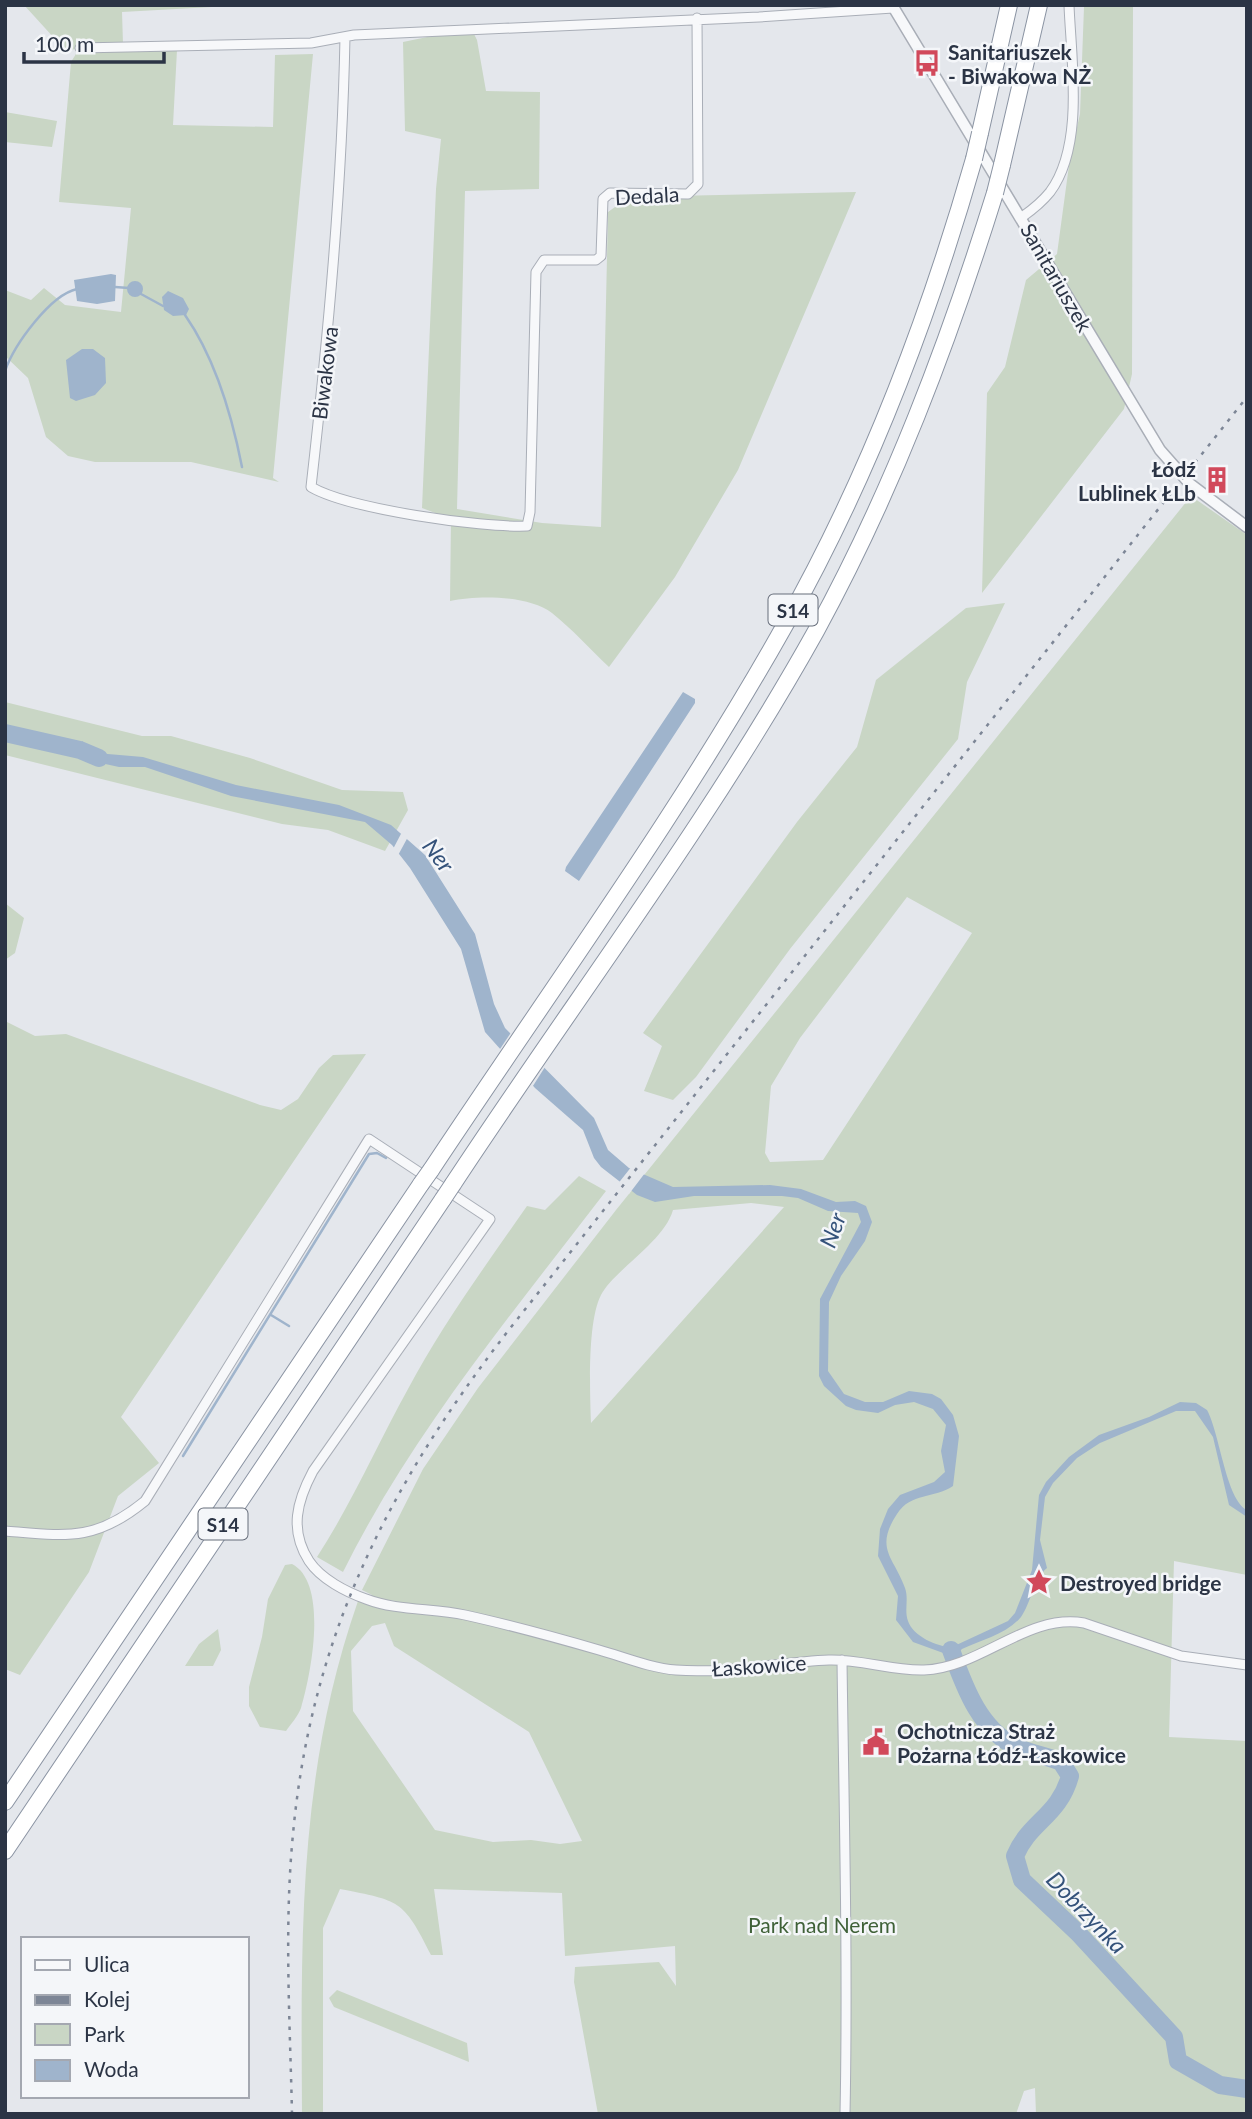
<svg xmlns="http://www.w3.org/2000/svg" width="1252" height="2119" font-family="Lato,sans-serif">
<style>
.green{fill:#c9d6c5;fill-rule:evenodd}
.water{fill:#9fb4cc}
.pier{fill:#e4e7ec}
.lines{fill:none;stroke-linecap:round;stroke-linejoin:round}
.stream{stroke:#9fb4cc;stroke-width:2.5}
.river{stroke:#9fb4cc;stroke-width:18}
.minor-casing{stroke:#a9aeb7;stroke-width:11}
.tertiary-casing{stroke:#a9aeb7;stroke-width:13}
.motorway-casing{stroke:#8b94a3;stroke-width:18}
.minor{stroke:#f7f8fa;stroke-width:9}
.tertiary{stroke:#f7f8fa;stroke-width:10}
.motorway{stroke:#fff;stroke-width:16}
.rail{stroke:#7d8696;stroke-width:2.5;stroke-dasharray:3.5 7;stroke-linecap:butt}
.motorway-bridge-casing{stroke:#8b94a3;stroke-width:18;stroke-linecap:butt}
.motorway-bridge{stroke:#fff;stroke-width:16}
.labels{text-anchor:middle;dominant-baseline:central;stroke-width:5;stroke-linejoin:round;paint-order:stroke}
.shield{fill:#f4f6f9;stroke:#676e7b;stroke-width:2}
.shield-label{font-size:19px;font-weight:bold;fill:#2b3445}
.poi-label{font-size:21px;font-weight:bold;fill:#2b3445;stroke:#f4f6f9;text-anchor:start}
.street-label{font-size:21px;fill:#2b3445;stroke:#f4f6f9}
.park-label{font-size:21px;fill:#3f6138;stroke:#f4f6f9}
.water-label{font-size:23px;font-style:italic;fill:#34527a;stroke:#f4f6f9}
</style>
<rect width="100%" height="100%" fill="#e4e7ec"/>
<!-- green -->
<path class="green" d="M24 5H248L122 12 123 44 177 50 173 125 273 127 275 55 313 54 273 478 279 482 191 462H95L68 456 46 437 28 378 5 356V290L31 300 44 288 65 305 121 312 131 208 59 202 71 62 79 49 65 50Z
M1133 5 1132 374 1124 409 982 593 987 393 1005 367 1026 280 1057 254 1070 158 1080 114 1084 7Z
M471 28 477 40 486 91 540 92 539 189 465 191 457 509 542 523 601 527 608 212 629 197 856 192 738 470 675 577 609 667C590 649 572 629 552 613 528 595 478 595 450 601L451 519 422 508 436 189 441 139 405 131 403 42Z
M5 112 57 121 52 147 5 142Z
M1191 496 1247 535V1575L1174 1561 1169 1737 1247 1741V2114H1036L1035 2088 1024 2091 1016 2114H598L574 1982 575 1967 659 1962 676 1986 675 1946 565 1956 562 1893 434 1889 443 1955H431C403 1899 400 1901 340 1889L323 1928V2114H302C301 1934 298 1773 358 1601L391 1609 395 1601 372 1598V1595L362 1590 423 1469 478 1388 616 1210ZM907 897 972 933 823 1160 770 1162 765 1153 771 1086 800 1038ZM751 1203 784 1207 591 1423C590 1393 587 1322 601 1295 614 1270 664 1242 673 1210ZM385 1623 394 1646 529 1732 582 1841 560 1844 531 1840 493 1842 435 1830 353 1711 351 1651 372 1626Z
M1005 603 967 682 958 739 790 949 696 1077 673 1100 644 1091 662 1046 643 1033 797 822 857 747 876 680 966 608Z
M5 702 142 736H171L250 758 342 790 403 792 408 810 385 851 328 830 282 824 5 755Z
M5 903 24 918 15 953 5 960Z
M5 1021 35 1036 66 1034 260 1105 281 1110 298 1099 319 1068 333 1055 366 1054 121 1417 159 1463 118 1496 89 1572 20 1675 5 1669Z
M579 1176 606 1191C512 1314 412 1433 343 1572L317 1557C352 1503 377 1445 408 1389 442 1325 486 1265 527 1206L545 1210Z
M292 1564C329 1583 311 1675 301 1708 298 1716 291 1724 286 1731L260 1727 249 1706V1687L262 1637 268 1599 285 1565Z
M218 1629 221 1650 213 1666H185L199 1644Z
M337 1990 467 2043 469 2062 334 2007 329 1998Z"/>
<!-- water -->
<path class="water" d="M111 274 116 275 115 301 97 304 77 301 74 280Z
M127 289a8 8 0 1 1 16 0a8 8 0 1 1-16 0Z
M168 291 183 298 189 309 186 315 173 316 164 310 162 297Z
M82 349H93L105 358 106 383 95 395 76 401 70 398 66 360Z
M683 692 695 699V703L579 881 565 871 566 867Z
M82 741 96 753 143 757 236 785 339 805 391 825 425 855 475 934 494 1004 505 1028 594 1118 608 1150 629 1168 673 1187 770 1185 801 1189 836 1202 855 1201 866 1206 872 1222 865 1241 841 1276 829 1302 828 1371 844 1394 865 1402H883L909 1391 932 1394 941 1399 953 1415 959 1436 953 1486C934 1499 911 1492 897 1514 874 1549 894 1557 905 1588 909 1599 904 1610 908 1621 913 1636 937 1647 952 1647L1008 1621 1015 1613 1032 1570 1039 1495 1046 1482 1069 1457 1099 1435 1149 1417 1180 1402 1196 1403 1207 1410C1220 1434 1226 1500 1247 1510V1517L1229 1505 1213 1437 1195 1411H1176L1100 1443 1077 1458 1053 1483 1045 1497 1040 1540 1047 1568C1034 1578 1031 1603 1021 1617 1007 1634 981 1640 962 1649L956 1655 958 1662 951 1664 946 1654 913 1642 896 1620 898 1596 878 1556 880 1529 888 1509 900 1495 934 1482 945 1472 941 1451 946 1425 933 1409 914 1402 895 1405 878 1413 856 1410 846 1406 824 1386 819 1376 820 1299 861 1222 858 1213 828 1211 798 1198 782 1196H694L655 1202 637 1195 601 1167 594 1158 583 1130 535 1088 485 1032 461 949 410 868 392 845 365 822 231 796 145 767H119L78 758Z"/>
<!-- pier -->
<path class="pier" d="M403 830 409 835 396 859 392 851Z
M512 1031 545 1067 531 1089 498 1052Z
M632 1166 645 1173 629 1194 617 1185Z"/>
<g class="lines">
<!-- stream -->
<path class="stream" d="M115 287 129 288
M141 294 163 306
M185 315C215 358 232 416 242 467
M5 371C14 345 50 295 77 289
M271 1315 289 1326
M183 1456 369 1154 377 1153 386 1158"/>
<!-- river -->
<path class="river" d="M5 733 80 750 99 758
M951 1650C964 1686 980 1732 1019 1748 1033 1754 1048 1756 1061 1762L1070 1776C1059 1816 1029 1822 1015 1856L1022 1880 1078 1933 1174 2037 1178 2061 1220 2085 1247 2089"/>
<defs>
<path id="minor" d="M345 37C342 188 328 337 311 487 349 509 481 528 527 526L530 512 536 272 544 260H596L601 256 603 199 610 193 688 194 698 184 697 18
M80 48 311 43 354 35 759 17 893 8
M1022 217C1032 210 1042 202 1050 192 1085 145 1071 59 1069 5
M5 1531C66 1536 95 1542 145 1501L369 1139 490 1219 313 1471C297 1501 289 1530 309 1561 321 1579 346 1592 366 1599 397 1611 433 1608 465 1615 510 1625 554 1637 599 1650 624 1657 650 1668 676 1670 726 1674 779 1662 829 1660 861 1659 892 1671 924 1670 981 1668 1027 1613 1084 1623L1181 1656 1247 1665
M842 1660C844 1811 848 1963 845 2114"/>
<path id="tertiary" d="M892 5 1160 450 1190 484 1247 527"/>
<path id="motorway" d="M980 133 1009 5
M1002 165 1039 5
M431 1170C551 989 679 814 785 625 868 478 928 320 974 159
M453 1184C574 1000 709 823 816 631 892 492 948 344 995 193
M5 1802 421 1184
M5 1851 443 1199"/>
</defs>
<!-- minor casing -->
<use href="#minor" class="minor-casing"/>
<!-- tertiary casing -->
<use href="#tertiary" class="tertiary-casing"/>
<!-- motorway casing -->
<use href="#motorway" class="motorway-casing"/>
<!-- minor -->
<use href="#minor" class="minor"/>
<!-- tertiary -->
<use href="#tertiary" class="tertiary"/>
<!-- motorway -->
<use href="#motorway" class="motorway"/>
<!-- rail -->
<path class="rail" d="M292 2114C290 2021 284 1926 293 1834 311 1637 389 1485 508 1331L1247 397"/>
<defs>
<path id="motorway-bridge" d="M974 159 980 133
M995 193 1002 165
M421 1184 431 1170
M443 1199 453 1184"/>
</defs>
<!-- motorway-bridge casing -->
<use href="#motorway-bridge" class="motorway-bridge-casing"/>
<!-- motorway-bridge -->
<use href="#motorway-bridge" class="motorway-bridge"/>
</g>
<!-- icons -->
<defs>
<symbol id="bus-bare" viewBox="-9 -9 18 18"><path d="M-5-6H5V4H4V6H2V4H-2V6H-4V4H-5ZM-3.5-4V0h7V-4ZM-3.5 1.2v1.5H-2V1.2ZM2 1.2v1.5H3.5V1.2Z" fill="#d1495b" stroke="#f4f6f9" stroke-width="2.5" paint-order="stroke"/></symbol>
<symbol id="building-bare" viewBox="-9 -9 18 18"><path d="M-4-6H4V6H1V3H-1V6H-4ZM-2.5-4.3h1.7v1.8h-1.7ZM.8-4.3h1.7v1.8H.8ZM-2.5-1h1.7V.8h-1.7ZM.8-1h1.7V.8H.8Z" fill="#d1495b" stroke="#f4f6f9" stroke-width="2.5" paint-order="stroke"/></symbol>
<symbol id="sight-bare" viewBox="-9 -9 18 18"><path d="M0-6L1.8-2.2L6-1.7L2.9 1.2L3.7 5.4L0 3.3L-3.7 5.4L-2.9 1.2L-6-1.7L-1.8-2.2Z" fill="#d1495b" stroke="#f4f6f9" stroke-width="2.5" paint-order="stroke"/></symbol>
<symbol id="civic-bare" viewBox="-9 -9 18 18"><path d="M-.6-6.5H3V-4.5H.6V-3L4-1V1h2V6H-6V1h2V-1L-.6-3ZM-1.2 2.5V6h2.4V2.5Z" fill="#d1495b" stroke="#f4f6f9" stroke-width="2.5" paint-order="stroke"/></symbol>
</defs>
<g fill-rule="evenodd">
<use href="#bus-bare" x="908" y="44" width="38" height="38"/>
<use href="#building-bare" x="1198" y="461" width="38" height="38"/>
<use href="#sight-bare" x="1020" y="1563" width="38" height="38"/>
<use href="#civic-bare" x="857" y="1723" width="38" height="38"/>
</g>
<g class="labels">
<!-- shield labels -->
<g class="shield">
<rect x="768.5" y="594.5" width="49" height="31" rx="5"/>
<rect x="198.5" y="1508.5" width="49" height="31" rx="5"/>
</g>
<g class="shield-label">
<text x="793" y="610">S14</text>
<text x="223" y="1524">S14</text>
</g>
<!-- poi labels -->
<g class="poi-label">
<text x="948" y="51">Sanitariuszek<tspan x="948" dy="24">- Biwakowa NŻ</tspan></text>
<text x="1196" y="468" text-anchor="end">Łódź<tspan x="1196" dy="24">Lublinek ŁLb</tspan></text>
<text x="1060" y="1582">Destroyed bridge</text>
<text x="897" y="1730">Ochotnicza Straż<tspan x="897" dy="24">Pożarna Łódź-Łaskowice</tspan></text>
</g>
<!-- street labels -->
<g class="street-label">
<text transform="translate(647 195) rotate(-3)">Dedala</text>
<text transform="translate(1057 277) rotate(60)">Sanitariuszek</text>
<text transform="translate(324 373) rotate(-83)">Biwakowa</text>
<text transform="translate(759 1665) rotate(-4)">Łaskowice</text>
</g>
<!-- park labels -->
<g class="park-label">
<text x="822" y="1924">Park nad Nerem</text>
</g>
<!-- water labels -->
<g class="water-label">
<text transform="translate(439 855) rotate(53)">Ner</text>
<text transform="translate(832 1230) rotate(-70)">Ner</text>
<text transform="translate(1087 1912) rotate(46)">Dobrzynka</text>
</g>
</g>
<!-- border -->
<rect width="1252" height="2119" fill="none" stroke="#2b3445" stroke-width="14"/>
<!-- legend -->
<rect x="21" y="1937" width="228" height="161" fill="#f4f6f9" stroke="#a4a8b1" stroke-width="2"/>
<rect x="35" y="1960" width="35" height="10" fill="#f7f8fa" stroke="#a4a8b1" stroke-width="2"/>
<text x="84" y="1972" font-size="21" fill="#2b3445">Ulica</text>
<rect x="35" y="1995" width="35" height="10" fill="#7d8696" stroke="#a4a8b1" stroke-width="2"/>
<text x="84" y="2007" font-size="21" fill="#2b3445">Kolej</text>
<rect x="35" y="2024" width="35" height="21" fill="#c9d6c5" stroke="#a4a8b1" stroke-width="2"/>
<text x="84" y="2042" font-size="21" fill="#2b3445">Park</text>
<rect x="35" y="2060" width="35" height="21" fill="#9fb4cc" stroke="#a4a8b1" stroke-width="2"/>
<text x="84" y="2077" font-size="21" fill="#2b3445">Woda</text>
<!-- scale -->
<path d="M24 52v10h140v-10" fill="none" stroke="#2b3445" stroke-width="3.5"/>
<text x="35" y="52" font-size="21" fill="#2b3445" stroke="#f4f6f9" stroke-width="5" paint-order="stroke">100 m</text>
</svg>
